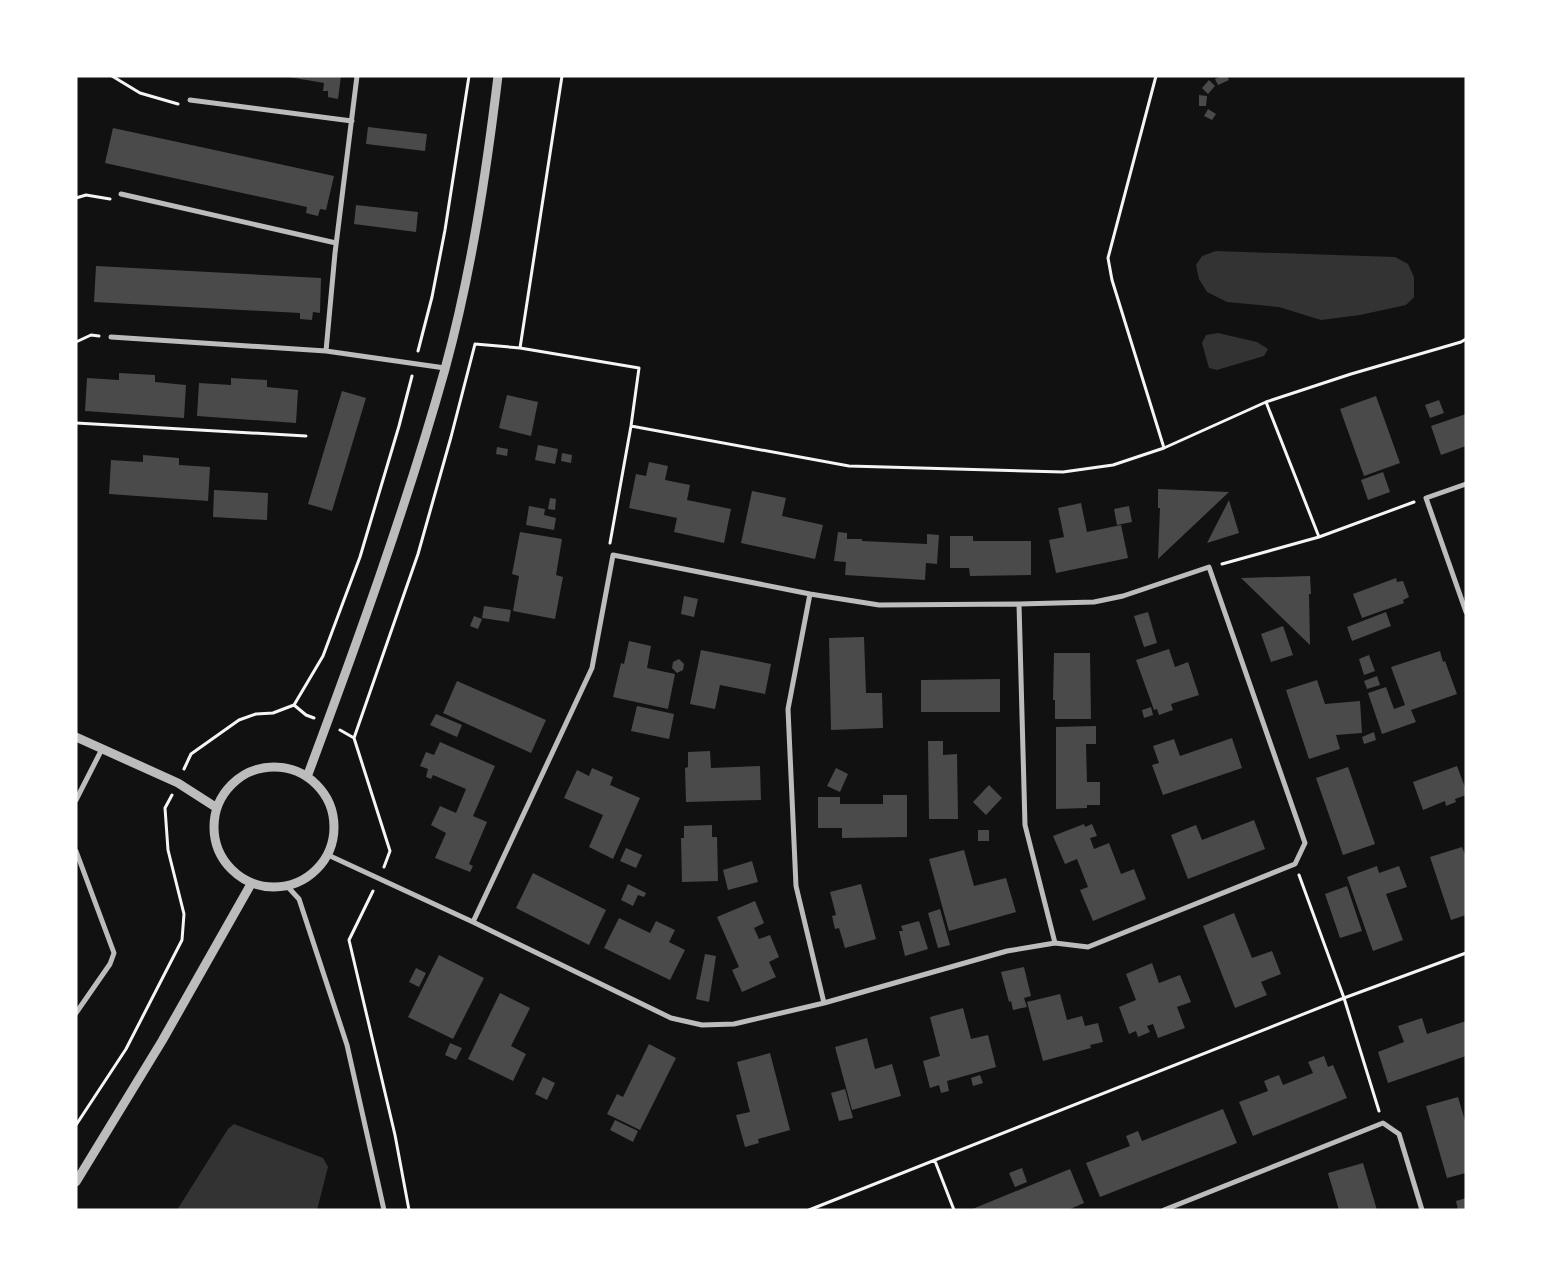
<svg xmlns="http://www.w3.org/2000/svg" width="1542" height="1286" font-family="'Golos Text',sans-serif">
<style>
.water{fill:#333}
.building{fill:#4a4a4a}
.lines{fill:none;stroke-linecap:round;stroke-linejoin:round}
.path{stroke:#f5f5f5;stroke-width:3}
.minor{stroke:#bcbcbc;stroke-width:5}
.tertiary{stroke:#bcbcbc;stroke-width:9}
</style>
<rect width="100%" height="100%" fill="#111"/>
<!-- water -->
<path class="water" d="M1216 251 1395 257 1408 264 1414 277V297L1406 305 1360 315 1321 320 1279 307 1227 302 1207 292 1199 279 1196 265 1202 256Z
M1218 333 1257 342 1268 349 1264 356 1217 370 1209 368 1202 343 1206 335Z
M234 1124 323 1158 328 1167 317 1210H177L228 1129Z"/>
<!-- building -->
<path class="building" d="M283 76H341L338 99 328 97V91H323L324 83Z
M1222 76H1227L1229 80 1218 85 1215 79Z
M1209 80 1215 86 1208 94 1202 88Z
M1199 95 1207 96 1206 106H1199Z
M1208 109 1216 114 1212 120 1204 116Z
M368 127 427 134 425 151 366 144Z
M113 128 334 176 326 210 320 209 318 216 306 213 307 207 105 163Z
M356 205 418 212 416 232 354 224Z
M96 266 321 278 320 313 313 312 312 320 300 319V313L94 302Z
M119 373 155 375V382L186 385 184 418 85 411 87 378 119 380Z
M231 378 267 380V387L298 390 296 423 197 416 199 383 231 385Z
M342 391 366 398 332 511 308 504Z
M507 395 538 402 531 436 499 428Z
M1376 396 1400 463 1364 476 1340 409Z
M1439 400 1444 413 1430 418 1425 405Z
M1466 414V446L1441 455 1431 426Z
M538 445 558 449 555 464 535 460Z
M497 447 508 449 507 456 496 454Z
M562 453 572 455 571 463 561 461Z
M143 455 179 458V465L210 467 208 501 109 494 111 460 143 462Z
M649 462 668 466 665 480 690 485 687 500 731 509 724 543 674 532 677 518 629 508 636 474 646 476Z
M1383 472 1390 492 1368 500 1361 480Z
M1158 489 1229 492 1158 559 1160 508H1158Z
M214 490 268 493 267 520 213 517Z
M752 491 786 498 782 516 823 525 815 559 741 543Z
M550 498 556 499 555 510 548 509Z
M1229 500 1239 533 1207 543Z
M1081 503 1087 532 1121 525 1128 558 1056 573 1049 540 1064 537 1058 508Z
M529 506 545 509 544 515 556 518 554 530 526 525Z
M1129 506 1132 522 1117 525 1114 509Z
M520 532 562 539 556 575 563 577 555 619 513 611 519 576 512 574Z
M838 532 847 533V539H862V541L927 544V534L939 535 937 564 926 563 925 580 845 575 846 562 834 561Z
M950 536H973V541H1031V575L970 576 969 568H950Z
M1310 576 1311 594H1309L1310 645 1241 578Z
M1396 578 1397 582 1403 581 1409 597 1403 600 1404 603 1362 618 1353 594Z
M684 596 698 599 694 617 681 614Z
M484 606 511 610 509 622 482 618Z
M1148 612 1157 643 1144 647 1134 616Z
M1386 612 1391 626 1352 641 1347 627Z
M474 616 482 619 478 629 470 626Z
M1283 626 1293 655 1271 662 1261 634Z
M864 637 866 693H882L883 728 831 730 829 638Z
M629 641 651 646 647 668 675 674 668 709 613 697 621 663 624 664Z
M1169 649 1175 667 1188 662 1199 695 1171 704 1173 710 1159 715 1157 709 1154 710 1136 660Z
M701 650 771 664 765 694 720 685 715 709 690 704Z
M1440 651 1443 662 1445 661 1457 694 1411 710 1416 722 1382 734 1368 693 1386 687 1394 709 1405 705 1391 667Z
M1054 653H1090L1091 719H1055V700H1053Z
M1369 655 1375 671 1364 675 1359 659Z
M679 659 684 664 683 670 677 673 672 668 673 662Z
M1377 676 1380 685 1367 689 1364 681Z
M1000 679V712H921V680Z
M1317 680 1325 704 1360 701 1362 733 1336 735 1340 749 1309 759 1286 690Z
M457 681 546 720 531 753 443 713Z
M637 706 674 714 669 739 631 731Z
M1151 707 1153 715 1144 718 1142 710Z
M436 714 462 725 457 737 430 725Z
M1096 726V744H1086L1087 782H1100V805H1087V808L1056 809V727Z
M1374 732 1376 740 1364 744 1362 737Z
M1232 738 1242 768 1163 795 1152 765 1159 763 1153 746 1174 739 1180 756Z
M928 741H943V755L957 754 958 819H929Z
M440 742 495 766 473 816 487 822 469 864 473 866 470 872 435 858 446 833 431 825 440 806 456 813 466 789 433 775 431 779 426 777 428 769 420 766 426 752 434 755Z
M710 751 711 768 760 766 761 800 686 802 685 768 688 767V752Z
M1457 766 1466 790V795L1455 799 1456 802 1446 806 1445 801 1423 810 1413 782Z
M1348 767 1375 844 1343 855 1316 778Z
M592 768 613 777 610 785 640 798 613 859 589 847 603 815 564 798 577 770 589 776Z
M836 768 848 774 840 792 827 786Z
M989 785 1002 798 986 815 973 802Z
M883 795H907V837L842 838V828H818V797H840V804H883Z
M1254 820 1265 849 1188 879 1171 835 1196 825 1202 840Z
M1084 824 1085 827 1092 824 1097 836 1090 838 1094 849 1109 843 1121 874 1134 869 1146 899 1093 921 1080 890 1088 887 1077 859 1065 864 1053 836Z
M712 825V837H717L718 881 682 882 681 838H684V826Z
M978 830H989V841H978Z
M1462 847 1466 857V915L1451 920 1430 857Z
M626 848 642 855 636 868 620 861Z
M964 850 974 886 1006 878 1016 912 949 931 929 859Z
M752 861 758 882 728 890 723 870Z
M1377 866 1379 873 1399 866 1407 887 1386 894 1403 940 1373 951 1347 877Z
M533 873 606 910 589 945 516 908Z
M628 884 646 893 644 897 638 895 633 906 621 900Z
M861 884 876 939 845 948 839 928 835 929 832 916 836 915 830 892Z
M1347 886 1362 931 1340 938 1325 894Z
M755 901 764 923 754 928 759 939 770 935 779 957 769 962 776 977 742 992 732 970 739 967 717 917Z
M940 909 950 945 938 948 928 913Z
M1234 913 1252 958 1272 951 1281 974 1261 982 1267 995 1235 1008 1203 926Z
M619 918 650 933 656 921 675 930 669 942 685 950 670 980 604 948Z
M919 921 928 949 905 956 899 931H903L901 926Z
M705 954 716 956 709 1002 696 999Z
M439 955 484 978 453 1039 408 1017Z
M1152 963 1159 983 1180 975 1191 1002 1177 1007 1185 1028 1158 1038 1153 1024 1147 1026 1150 1032 1138 1037 1136 1031 1129 1034 1119 1007 1136 1000 1126 974Z
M1024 967 1031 996 1024 998 1027 1007 1013 1010 1011 1001 1009 1002 1001 972Z
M416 968 426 973 419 987 409 982Z
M500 993 530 1008 511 1046 526 1054 513 1081 468 1059Z
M1060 994 1067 1020 1082 1016 1085 1026 1098 1023 1103 1042 1090 1045 1091 1048 1043 1061 1027 1002Z
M963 1008 971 1039 988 1035 996 1067 947 1081 949 1091 941 1093 939 1085 930 1088 923 1061 940 1056 930 1017Z
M1422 1018 1427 1034 1466 1021V1056L1388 1083 1378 1052 1404 1042 1398 1026Z
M867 1038 875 1069 892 1064 901 1096 852 1110 835 1047Z
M450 1043 462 1048 456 1060 445 1055Z
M649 1044 676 1058 640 1130 607 1114 617 1094 623 1097Z
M770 1053 790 1130 758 1139 759 1143 745 1147 736 1115 750 1112 737 1062Z
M1324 1056 1328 1067 1333 1065 1347 1098 1253 1136 1239 1102 1268 1091 1264 1081 1279 1075 1283 1085 1313 1073 1308 1062Z
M980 1075 983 1083 973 1086 971 1078Z
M543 1077 555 1083 547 1100 535 1094Z
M845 1089 853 1118 839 1121 831 1093Z
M1458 1097 1466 1124V1173L1447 1178 1426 1106Z
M1223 1109 1237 1143 1100 1197 1086 1163 1130 1146 1126 1136 1138 1131 1142 1141Z
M615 1120 638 1131 633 1142 610 1130Z
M1363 1163 1377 1210H1339L1328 1173Z
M1022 1168 1027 1182 1015 1187 1009 1173Z
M1070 1169 1084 1203 1068 1210H970Z
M1466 1198V1210H1458L1456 1201Z"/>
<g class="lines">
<!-- path -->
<path class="path" d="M112 76 140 93 178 104
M1156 76 1108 258 1112 280 1164 448
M76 198 86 195 110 199
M76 342 91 335 99 336
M520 348 562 76
M418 351 432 297 445 230 469 76
M1266 402 1319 537
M76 423 306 436
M631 426 849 466 1063 472 1113 465 1164 448 1266 402 1351 374 1461 342 1466 339
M1222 564 1319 537 1414 502
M294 705 306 715 314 718
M340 730 354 738 390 851 384 867
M354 738 418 554 451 437 475 344 520 348 639 368 631 426 610 543
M184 769 191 754 239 720 256 714 273 713 294 705 323 656 360 557 399 426 412 376
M1299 875 1344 998 1379 1111
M373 891 349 940 395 1135 409 1210
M76 1125 126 1049 182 940 184 914 168 850 165 808 172 795
M935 1161 954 1210
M809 1210 1344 998 1466 953"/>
<!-- minor -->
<path class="minor" d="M190 100 352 121
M121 194 336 243
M111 337 326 351 445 368
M326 351 335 253 357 76
M1466 484 1426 498 1466 612
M810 594 788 709 796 886 824 1003
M1019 604 1025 825 1055 943
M76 800 102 749
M76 851 114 953 110 964 76 1013
M328 855 473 922 671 1018 702 1025 734 1024 824 1003 1007 951 1055 943 1088 947 1295 864 1305 843 1209 567 1123 596 1094 602 1019 604 879 605 810 594 613 555 592 668 473 922
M287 886 299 899 347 1045 384 1210
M1164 1210 1383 1123 1399 1134 1422 1210"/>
<!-- tertiary -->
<path class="tertiary" d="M76 737 178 783 217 808
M214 827a60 60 0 1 1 120 0a60 60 0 1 1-120 0Z
M307 777C357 643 406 508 445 369 471 274 486 175 498 76
M76 1182 162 1041 251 884"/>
</g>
<!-- border -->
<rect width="1542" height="1286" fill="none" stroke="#ffffff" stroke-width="155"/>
</svg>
